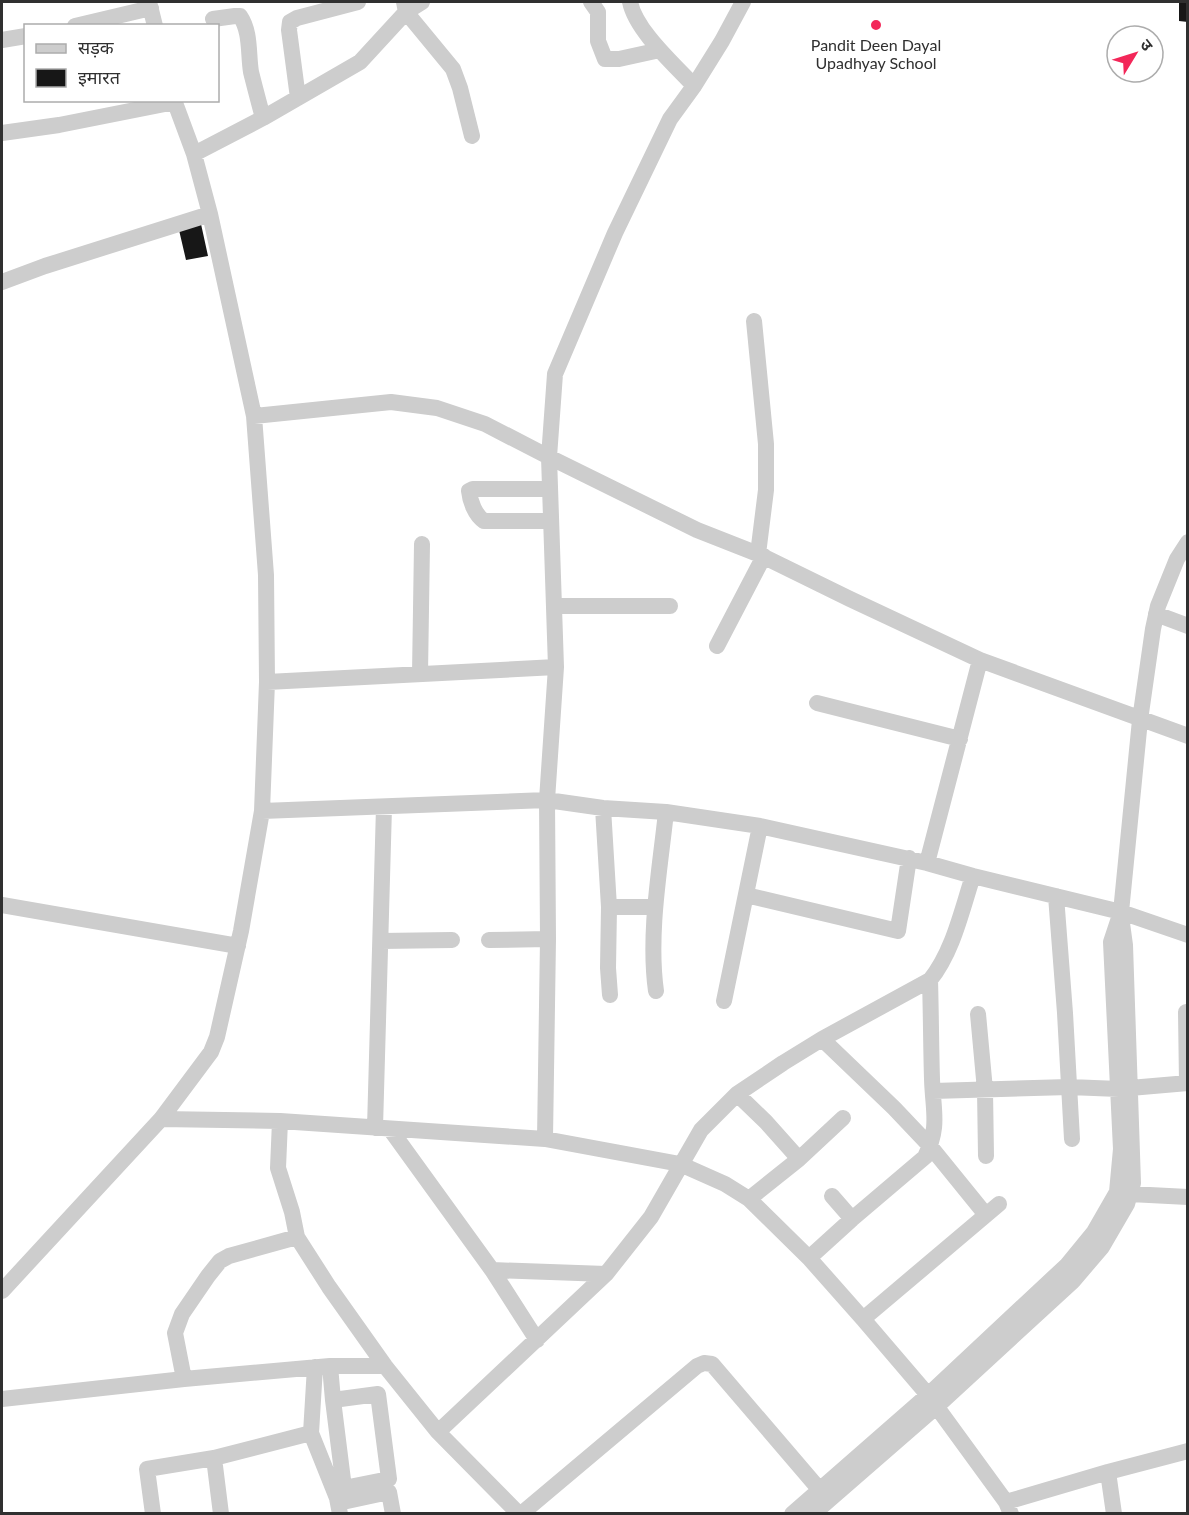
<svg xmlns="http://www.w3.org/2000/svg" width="1189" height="1515" font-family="Lato,'Noto Sans Devanagari',sans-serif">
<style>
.building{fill:#171717}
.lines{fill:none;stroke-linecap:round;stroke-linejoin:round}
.minor{stroke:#cdcdcd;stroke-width:16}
.poi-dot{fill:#f32759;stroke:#fff;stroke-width:2}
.labels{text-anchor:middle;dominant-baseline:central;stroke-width:6;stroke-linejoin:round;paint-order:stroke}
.poi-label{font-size:16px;fill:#303030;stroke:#fff}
</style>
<rect width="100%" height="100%" fill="#fff"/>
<!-- building -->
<path class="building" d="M1179 2H1188V22L1179 21Z
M201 224 208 256 186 260 179 230Z"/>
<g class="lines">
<!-- minor -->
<path class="minor" d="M149 2 155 26
M404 2 406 12 453 69 460 88 472 136
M591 2 598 12V41L605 59H619L660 50
M630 2C636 31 674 64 694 86
M213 19 235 16H240C251 32 248 54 251 72 255 88 259 103 263 118
M75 26 151 8
M2 40 26 36
M298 98 289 30 290 22 297 18 358 2
M2 133 59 125 175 102
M194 154 263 118 360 62 406 12 422 2
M2 282 45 266 210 214
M754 321 766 444V490L758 554
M254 416 391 402 437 408 485 424 549 457 697 530 758 554 850 599 980 660 1188 736
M550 489H473L469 491C470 501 475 515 484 521H551
M554 606H670
M1156 614 1188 626
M717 646 764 556
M420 674 422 544
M267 682 556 667
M817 703 960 739
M603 808 609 907 608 968 610 995
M262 811 547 800 603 808 666 812 760 826 927 863 973 876 1121 912 1188 935
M927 863 980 660
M746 895 898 931 909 858
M1056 896 1065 1013 1072 1139
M2 905 238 946
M609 907H655
M489 940 548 939
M381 941 452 940
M656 991C648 934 660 869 666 812
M724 1001 760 826
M1186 1012 1187 1083
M978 1014 985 1090 986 1156
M822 1039 894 1108 930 1146 986 1215
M1130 1088 1188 1083
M933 1091 1069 1087 1119 1089
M737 1094 766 1122 799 1159
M161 1119 280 1121 545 1139 680 1164 725 1184 749 1199 809 1258 863 1319 928 1395 1006 1502 1011 1514
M280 1121 278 1168 292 1212 297 1237 329 1287 385 1366 438 1432 519 1514
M375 1128 384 807
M390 1129 492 1270 537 1340
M545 1139 548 939 547 800 556 667 549 457 555 374 615 233 670 119 694 86 722 41 743 2
M1130 1194 1188 1197
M832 1196 852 1219
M749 1199 799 1159 843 1118
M809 1258 852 1219 925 1157C940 1126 933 1112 932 1079 931 1046 931 1013 930 980
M492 1270 606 1274
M2 1291 161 1119 211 1052 217 1037 241 931 262 811 267 682 266 575 254 416 210 214 194 154 174 100
M863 1319 999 1204
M330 1366 333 1400
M184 1379 175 1333 182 1314 208 1276 220 1261 229 1256 297 1237
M378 1394 389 1479 344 1488 333 1400Z
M2 1399 184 1379 330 1366H385
M438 1432 606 1274 651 1217 701 1130 737 1094 783 1063 822 1039 930 980C953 952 962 909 973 876
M311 1433 337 1498 340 1514
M214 1458 221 1514
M1108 1472 1114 1514
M1006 1502 1108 1472 1188 1451
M338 1503 389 1492 393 1514
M153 1514 147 1469 214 1458 311 1433 315 1367
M521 1514 697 1366 704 1363 712 1364 819 1489
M792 1514 928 1395 1067 1265 1094 1232 1117 1192 1121 1149 1111 942 1121 912 1140 720 1153 629 1158 606 1177 559 1188 542
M813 1514 936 1407 1073 1281 1102 1247 1127 1204 1133 1183 1125 945 1121 916"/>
</g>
<!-- markers -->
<circle class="poi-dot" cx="876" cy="25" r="6"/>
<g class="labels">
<!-- poi labels -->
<g class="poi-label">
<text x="876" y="44">Pandit Deen Dayal<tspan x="876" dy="18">Upadhyay School</tspan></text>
</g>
</g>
<!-- border -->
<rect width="1189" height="1515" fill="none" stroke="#303030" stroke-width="6"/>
<!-- legend -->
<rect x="24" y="24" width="195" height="78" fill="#ffffff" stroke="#acacac" stroke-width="1.5"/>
<rect x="36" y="44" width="30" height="9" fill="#cdcdcd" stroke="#acacac" stroke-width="1.5"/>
<text x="78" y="54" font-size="18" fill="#303030">सड़क</text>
<rect x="36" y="69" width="30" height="18" fill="#171717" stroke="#acacac" stroke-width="1.5"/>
<text x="78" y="84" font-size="18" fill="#303030">इमारत</text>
<!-- north arrow -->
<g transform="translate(1135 54) rotate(52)"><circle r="28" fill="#ffffff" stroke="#acacac" stroke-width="1.5"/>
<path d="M0-4.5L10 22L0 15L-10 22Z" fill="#f32759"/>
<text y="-9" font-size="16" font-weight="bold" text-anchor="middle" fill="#303030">उ</text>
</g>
</svg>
